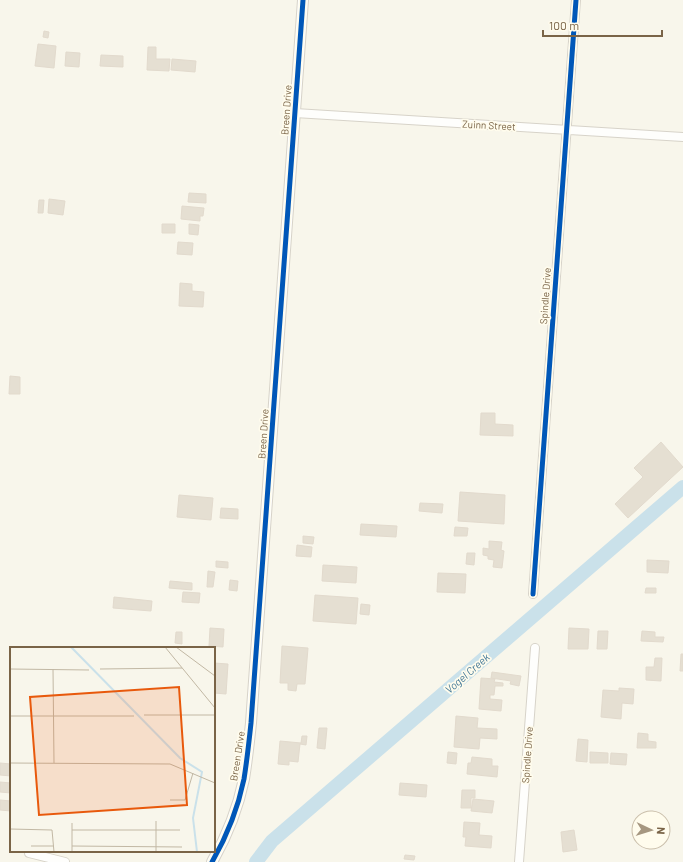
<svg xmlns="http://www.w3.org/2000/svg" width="683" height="862" font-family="Barlow,sans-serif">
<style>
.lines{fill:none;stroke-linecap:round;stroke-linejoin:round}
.river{stroke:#cae1ea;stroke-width:14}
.building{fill:#e5dfd2;stroke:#e2dacd}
.minor-casing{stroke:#d7d3c9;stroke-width:10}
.tertiary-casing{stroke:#d7d3c9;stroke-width:12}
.minor{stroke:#fefefc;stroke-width:8}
.tertiary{stroke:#fefefc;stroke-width:10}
.cycleway-casing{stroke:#fffced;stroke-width:8}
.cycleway{stroke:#0057b8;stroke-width:5}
.labels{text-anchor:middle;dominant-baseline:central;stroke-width:3.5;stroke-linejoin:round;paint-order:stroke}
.street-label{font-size:10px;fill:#7a6447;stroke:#fffced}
.water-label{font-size:11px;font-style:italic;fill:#417797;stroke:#fffced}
.inset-river{fill:none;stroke:#cae1ea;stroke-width:2}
.inset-road{fill:none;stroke:#c2b8a4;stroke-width:1}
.view{fill:#e8590c;fill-opacity:0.15;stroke:#e8590c;stroke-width:2}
.inset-edge{fill:none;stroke:#7a6447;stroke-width:2}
</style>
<rect width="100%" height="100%" fill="#f8f6eb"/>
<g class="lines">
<!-- river -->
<path class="river" d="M256 862 272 841 683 487"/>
</g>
<!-- building -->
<path class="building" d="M44 31 49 32 48 38 43 37Z
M38 44 56 46 54 68 35 66Z
M148 47H156V59H170L169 71 147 70Z
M66 52 80 53 79 67 65 66Z
M101 55 123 56V67L100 66Z
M172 59 196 61 195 72 171 70Z
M189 193 206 194V203L188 202Z
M49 199 65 201 63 215 48 213Z
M39 200H44L43 213H38Z
M182 206 204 208 203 216H200V221L181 219Z
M162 224H175V233H162Z
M189 224 199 225 198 235 189 234Z
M178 242 193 243 192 255 177 254Z
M180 283 192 284V291L204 292 203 307 179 306Z
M10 376 20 377V394H9Z
M481 413H495V424L513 425V436L480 435Z
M661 442 683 467 628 518 615 504 643 477 634 468Z
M460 492 505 495 504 524 458 521Z
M179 495 213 498 211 520 177 517Z
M420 503 443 504 442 513 419 511Z
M221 508 238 509V519L220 518Z
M361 524 397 526 396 537 360 535Z
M455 527 468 528 467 536H454Z
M303 536 314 537 313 544 303 543Z
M489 541 502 542 501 550 504 551 502 568 493 567 494 560 488 559V556L483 555V548L489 549Z
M297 545 312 547 311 557 296 556Z
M467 553H475L474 565 466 564Z
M647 560 669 561 668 573 647 572Z
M216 561 228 562V568L216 567Z
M323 565 357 567 356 583 322 581Z
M208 571 215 572 213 587H207Z
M438 573 466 574 465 593 437 592Z
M230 580 238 581 237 591 229 590Z
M170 581 192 583V590L169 588Z
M646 588H656V593H645Z
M183 592 200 593 199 603 182 602Z
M315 595 358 598 356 624 313 621Z
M114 597 152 601 151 611 113 608Z
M361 604 370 605 369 615 360 614Z
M210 628 224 629 223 647 209 646Z
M569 628 589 629 588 649H568Z
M598 631H608L607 649H597Z
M642 631 655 632V637H664L663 642 641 641Z
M176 632H182V644L175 643Z
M282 646 308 648 305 684H297L296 691 288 690V683H280Z
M681 654H683V671H680Z
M655 658H662L661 681 646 680V667H654Z
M214 663 228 664 226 694 214 693Z
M492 672 521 676 519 686 510 684 511 681 491 678Z
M481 678 495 679 494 682 503 683V686H495L494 695H490V699L502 700 501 711 479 709Z
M619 688 634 689 633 704 622 703 621 719 601 717 603 690 619 691Z
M456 716 478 718 477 728 497 729V739L480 738 479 749 454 747Z
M319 728H327L325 749 317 748Z
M638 733 648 734V741L656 742V748H637Z
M302 736H307L306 745 300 744 298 762 289 761V765L278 764 280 741 301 743Z
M578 739 588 740 587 762 576 761Z
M448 752 457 753 456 764 447 763Z
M590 752 608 753V763H590Z
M611 753 627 754 626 765 610 764Z
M472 757 492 759V766H498L497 777 467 774 468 763H471Z
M0 763 11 764V776L0 775Z
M0 782 11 783V793L0 792Z
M400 783 427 785 426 797 399 795Z
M462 790H475V798H471V808H461Z
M473 799 494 801 492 813 471 811Z
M0 800 11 801V811L0 810Z
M464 822 480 823 479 835 492 836 491 848 465 846 466 837H463Z
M574 830 577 850 563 852 561 832Z
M405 855 415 856 414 860 404 859Z"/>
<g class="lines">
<defs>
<path id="minor" d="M295 113 683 137
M533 594 576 0
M29 851V853L65 862
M519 862 535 648"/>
<path id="tertiary" d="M212 862C227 836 238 808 244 779 247 760 249 742 251 723L303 0"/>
</defs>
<!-- minor casing -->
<use href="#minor" class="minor-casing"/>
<!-- tertiary casing -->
<use href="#tertiary" class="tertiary-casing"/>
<!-- minor -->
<use href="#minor" class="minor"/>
<!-- tertiary -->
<use href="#tertiary" class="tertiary"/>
<defs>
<path id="cycleway" d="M533 594 576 0
M212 862C227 836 238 808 244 779 247 760 249 742 251 723L303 0"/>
</defs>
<!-- cycleway casing -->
<use href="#cycleway" class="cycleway-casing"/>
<!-- cycleway -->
<use href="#cycleway" class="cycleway"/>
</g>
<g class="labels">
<!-- street labels -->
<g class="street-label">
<text transform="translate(286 110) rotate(-86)">Breen Drive</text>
<text transform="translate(489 125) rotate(3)">Zuinn Street</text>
<text transform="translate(545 296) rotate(-86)">Spindle Drive</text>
<text transform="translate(263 434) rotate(-86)">Breen Drive</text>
<text transform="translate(527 755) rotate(-86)">Spindle Drive</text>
<text transform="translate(237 756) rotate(-81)">Breen Drive</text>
</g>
<!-- water labels -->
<g class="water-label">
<text transform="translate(467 673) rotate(-41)">Vogel Creek</text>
</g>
</g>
<!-- overview -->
<g transform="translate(10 647)">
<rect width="205" height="205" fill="#f8f6eb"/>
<path class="inset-river" d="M61 0 170 111 192 125 183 171 187 205"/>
<path class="inset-road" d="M155 0 205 61M166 0 205 29M0 22 79 23M43 22 44 116M90 22 172 21M134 68H205M0 69H124M0 116 160 117 205 136M160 153H175L183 126M146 174V205M0 182 42 183 44 205M62 183H170M21 199H44M62 199 172 200M62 205V176"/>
<path class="view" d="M169 40 177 158 29 168 20 50Z"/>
<rect width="205" height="205" class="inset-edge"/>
</g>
<!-- north arrow -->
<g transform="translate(651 830) rotate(94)"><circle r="19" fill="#fffced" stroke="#cabfab"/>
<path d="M0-3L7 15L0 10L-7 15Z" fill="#a69780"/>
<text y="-6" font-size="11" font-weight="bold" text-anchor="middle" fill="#7a6447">N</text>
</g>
<!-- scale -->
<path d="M543 30v6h119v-6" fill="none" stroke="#7a6447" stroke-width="2"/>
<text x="549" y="30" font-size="12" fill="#7a6447" stroke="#fffced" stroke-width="3" paint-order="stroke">100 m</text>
</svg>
